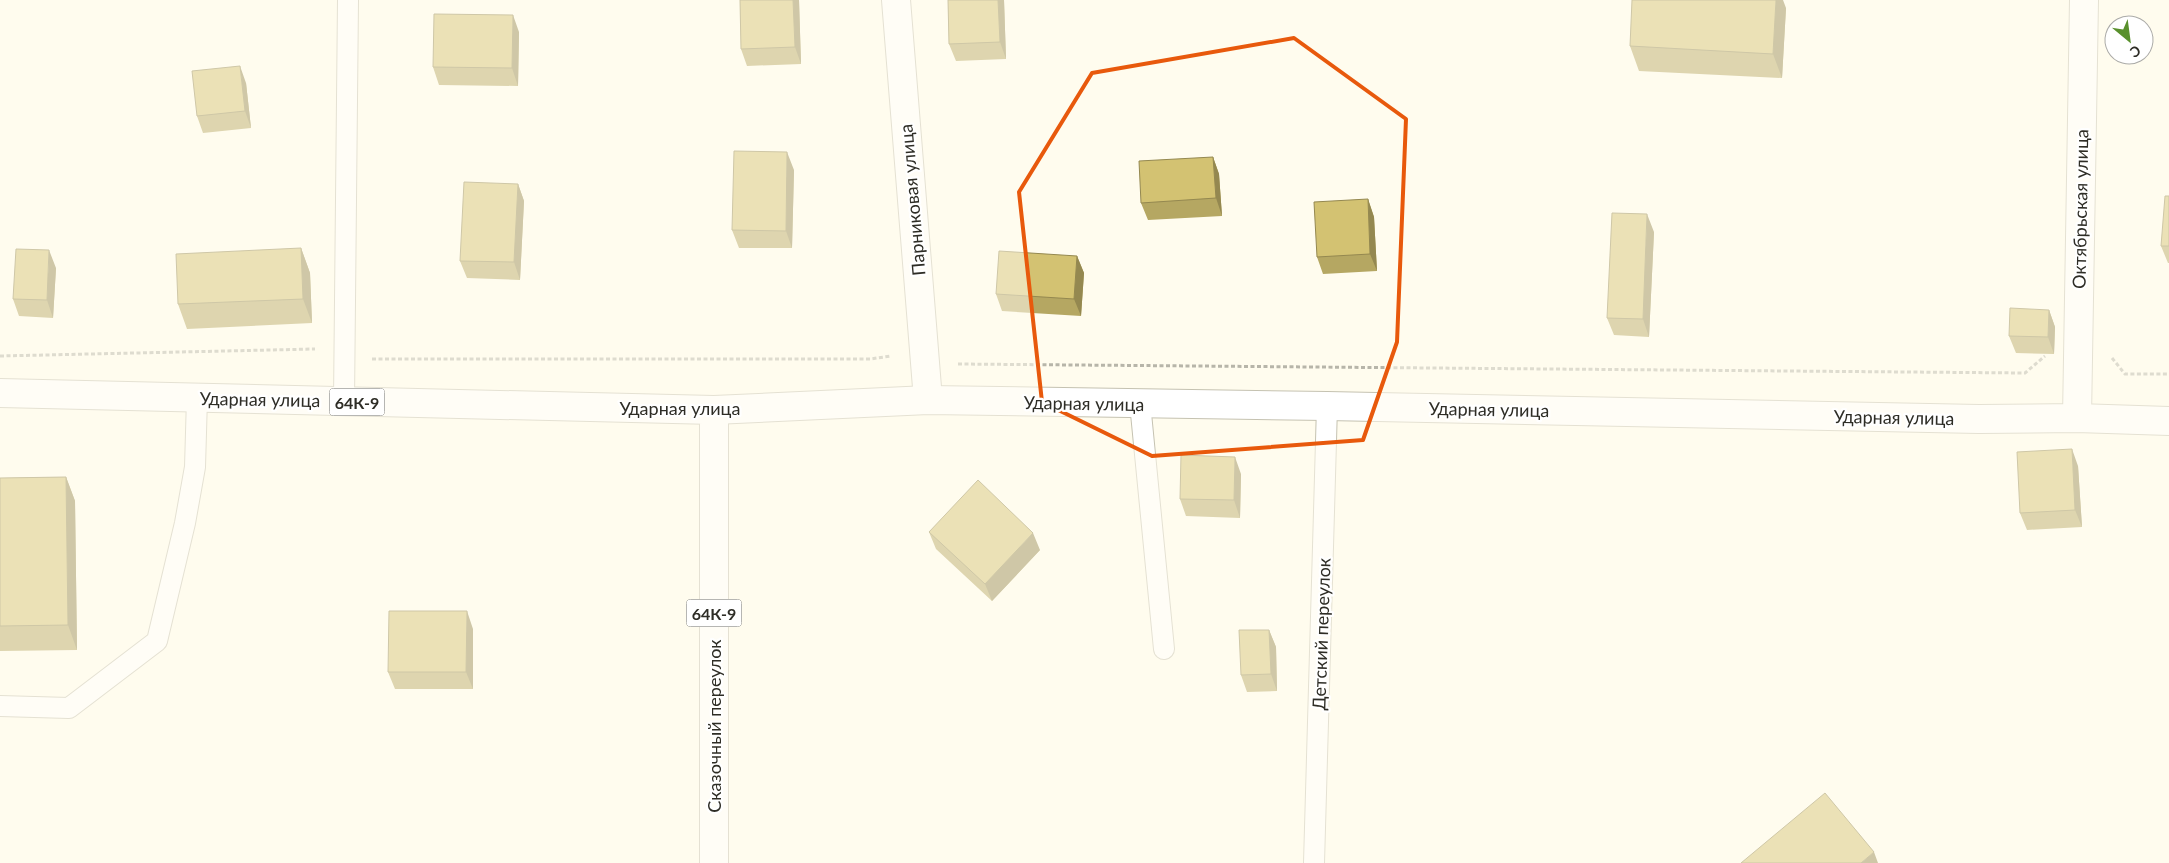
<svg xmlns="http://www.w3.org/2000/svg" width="2169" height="863" font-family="Lato,sans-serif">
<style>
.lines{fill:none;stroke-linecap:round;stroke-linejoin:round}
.service-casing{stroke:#c5c2b1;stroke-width:22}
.minor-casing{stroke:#c5c2b1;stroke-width:30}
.tertiary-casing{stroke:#c5c2b1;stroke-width:30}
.primary-casing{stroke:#c5c2b1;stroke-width:30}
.path{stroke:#b7b5a9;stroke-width:3;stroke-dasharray:4 2.5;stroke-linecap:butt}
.service{stroke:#fff;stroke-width:20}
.minor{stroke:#fff;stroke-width:28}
.tertiary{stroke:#fff;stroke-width:28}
.primary{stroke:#fff;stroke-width:28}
.wall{fill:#b5a762}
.shaded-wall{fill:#948850}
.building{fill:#d3c272;stroke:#948850}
.marked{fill:none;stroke:#e8590c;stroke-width:4;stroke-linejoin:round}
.labels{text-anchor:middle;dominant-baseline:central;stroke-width:4.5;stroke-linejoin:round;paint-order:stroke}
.shield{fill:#fff;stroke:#6d6c67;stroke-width:1}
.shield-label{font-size:16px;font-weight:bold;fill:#2e2d26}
.street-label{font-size:18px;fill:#2e2d26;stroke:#fff}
</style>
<rect width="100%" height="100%" fill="#fffcee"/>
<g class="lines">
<defs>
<path id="service" d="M344 401 348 0
M1140 403 1164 649
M0 706 69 708 157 641 185 523 195 467 197 398
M1314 863 1327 406"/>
<path id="minor" d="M896 0 928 400"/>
<path id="tertiary" d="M714 410 928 400 1327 406 1979 419 2077 418 2169 421
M2077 418 2084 0"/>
<path id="primary" d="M0 393 714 410V863"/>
</defs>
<!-- service casing -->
<use href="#service" class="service-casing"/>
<!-- minor casing -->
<use href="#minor" class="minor-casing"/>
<!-- tertiary casing -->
<use href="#tertiary" class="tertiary-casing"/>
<!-- primary casing -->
<use href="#primary" class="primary-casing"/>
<!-- path -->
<path class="path" d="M0 356 315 349
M2112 358 2125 374H2169
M372 359H870L891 356
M958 364 2025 373 2045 356"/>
<!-- service -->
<use href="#service" class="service"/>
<!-- minor -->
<use href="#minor" class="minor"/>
<!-- tertiary -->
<use href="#tertiary" class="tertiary"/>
<!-- primary -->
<use href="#primary" class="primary"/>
</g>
<!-- wall -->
<path class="wall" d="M740 0H799L801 64 747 66 741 49Z
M948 0H1004L1006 59 956 61 949 44Z
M1786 8 1782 78 1639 71 1630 46Z
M519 32 518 86 439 85 433 67Z
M246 83 251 128 203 133 197 116Z
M1213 157 1219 174 1222 216 1148 220 1141 203Z
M794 170 792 248H739L732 230Z
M518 184 524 201 520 280 467 278 460 261Z
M2169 196V263H2168L2161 246Z
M1368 199 1374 217 1377 271 1323 274 1317 257Z
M1654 232 1649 337 1614 335 1607 318Z
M301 248 310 273 312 323 187 329 178 304Z
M1077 256 1084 273 1081 316 1002 311 996 294Z
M56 268 53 318 19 316 13 299Z
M2049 310 2055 327 2054 354 2016 353 2009 336Z
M2078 466 2082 527 2027 530 2020 513Z
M1241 474 1240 518 1186 516 1180 499Z
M66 477 75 501 77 650 0 651V478Z
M929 532 1040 550 992 601 936 549Z
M473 629V689H395L388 672Z
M1269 630 1276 647 1277 691 1247 692 1241 675Z"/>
<!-- shaded-wall -->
<path class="shaded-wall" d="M793 0H799L801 64 795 47Z
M998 0H1004L1006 59 1000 42Z
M1776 0H1783L1786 8 1782 78 1773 54Z
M513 15 519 32 518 86 512 68Z
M240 66 246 83 251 128 245 111Z
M787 152 794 170 792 248 786 231Z
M1213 157 1219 174 1222 216 1216 198Z
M518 184 524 201 520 280 514 262Z
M1368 199 1374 217 1377 271 1370 254Z
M1647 214 1654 232 1649 337 1643 319Z
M301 248 310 273 312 323 303 299Z
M49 250 56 268 53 318 47 300Z
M1077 256 1084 273 1081 316 1074 299Z
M2049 310 2055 327 2054 354 2048 337Z
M2072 449 2078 466 2082 527 2075 510Z
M1235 457 1241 474 1240 518 1234 500Z
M66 477 75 501 77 650 68 625Z
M1033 533 1040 550 992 601 985 584Z
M467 611 473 629V689L466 672Z
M1269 630 1276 647 1277 691 1271 674Z
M1874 852 1878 863H1861Z"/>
<!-- building -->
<path class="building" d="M740 0H793L795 47 741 49Z
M948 0H998L1000 42 949 44Z
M1632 0H1776L1773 54 1630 46Z
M434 14 513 15 512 68 433 67Z
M240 66 245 111 197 116 192 71Z
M734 151 787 152 786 231 732 230Z
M1213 157 1216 198 1141 203 1139 161Z
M464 182 518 184 514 262 460 261Z
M2165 196H2169V246H2161Z
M1368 199 1370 254 1317 257 1314 202Z
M1612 213 1647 214 1643 319 1607 318Z
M301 248 303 299 178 304 176 254Z
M16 249 49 250 47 300 13 299Z
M999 251 1077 256 1074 299 996 294Z
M2010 308 2049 310 2048 337 2009 336Z
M2072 449 2075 510 2020 513 2017 452Z
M1181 455 1235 457 1234 500 1180 499Z
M66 477 68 625 0 626V478Z
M978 480 1033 533 985 584 929 532Z
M389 611H467L466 672H388Z
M1239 630H1269L1271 674 1241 675Z
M1825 793 1874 852 1861 863H1741Z"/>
<!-- marked area -->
<path d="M0 0H2169V863H0ZM1294 38 1406 119 1397 342 1363 440 1152 456 1042 402 1019 192 1092 73Z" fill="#fffcee" fill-opacity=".55" fill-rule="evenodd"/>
<path class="marked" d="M1294 38 1406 119 1397 342 1363 440 1152 456 1042 402 1019 192 1092 73Z"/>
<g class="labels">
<!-- shield labels -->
<g class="shield">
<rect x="329.5" y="388.5" width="55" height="27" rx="4"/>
<rect x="686.5" y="599.5" width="55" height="27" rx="4"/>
</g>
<g class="shield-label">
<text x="357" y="402">64К-9</text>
<text x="714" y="613">64К-9</text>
</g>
<!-- street labels -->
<g class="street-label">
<text transform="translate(912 200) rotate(-95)">Парниковая улица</text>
<text transform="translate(2080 209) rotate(-89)">Октябрьская улица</text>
<text transform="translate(260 399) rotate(1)">Ударная улица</text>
<text transform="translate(1084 403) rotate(1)">Ударная улица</text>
<text x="680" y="408">Ударная улица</text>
<text transform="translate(1489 409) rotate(1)">Ударная улица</text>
<text transform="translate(1894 417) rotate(1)">Ударная улица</text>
<text transform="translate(1321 634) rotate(-88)">Детский переулок</text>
<text transform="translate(714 726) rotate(-90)">Сказочный переулок</text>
</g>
</g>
<!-- north arrow -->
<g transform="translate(2129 40) rotate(151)"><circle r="24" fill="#ffffff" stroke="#ababa8"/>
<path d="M0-4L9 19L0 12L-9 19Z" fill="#59902c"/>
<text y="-8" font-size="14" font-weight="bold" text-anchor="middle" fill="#2e2d26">С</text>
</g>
</svg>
